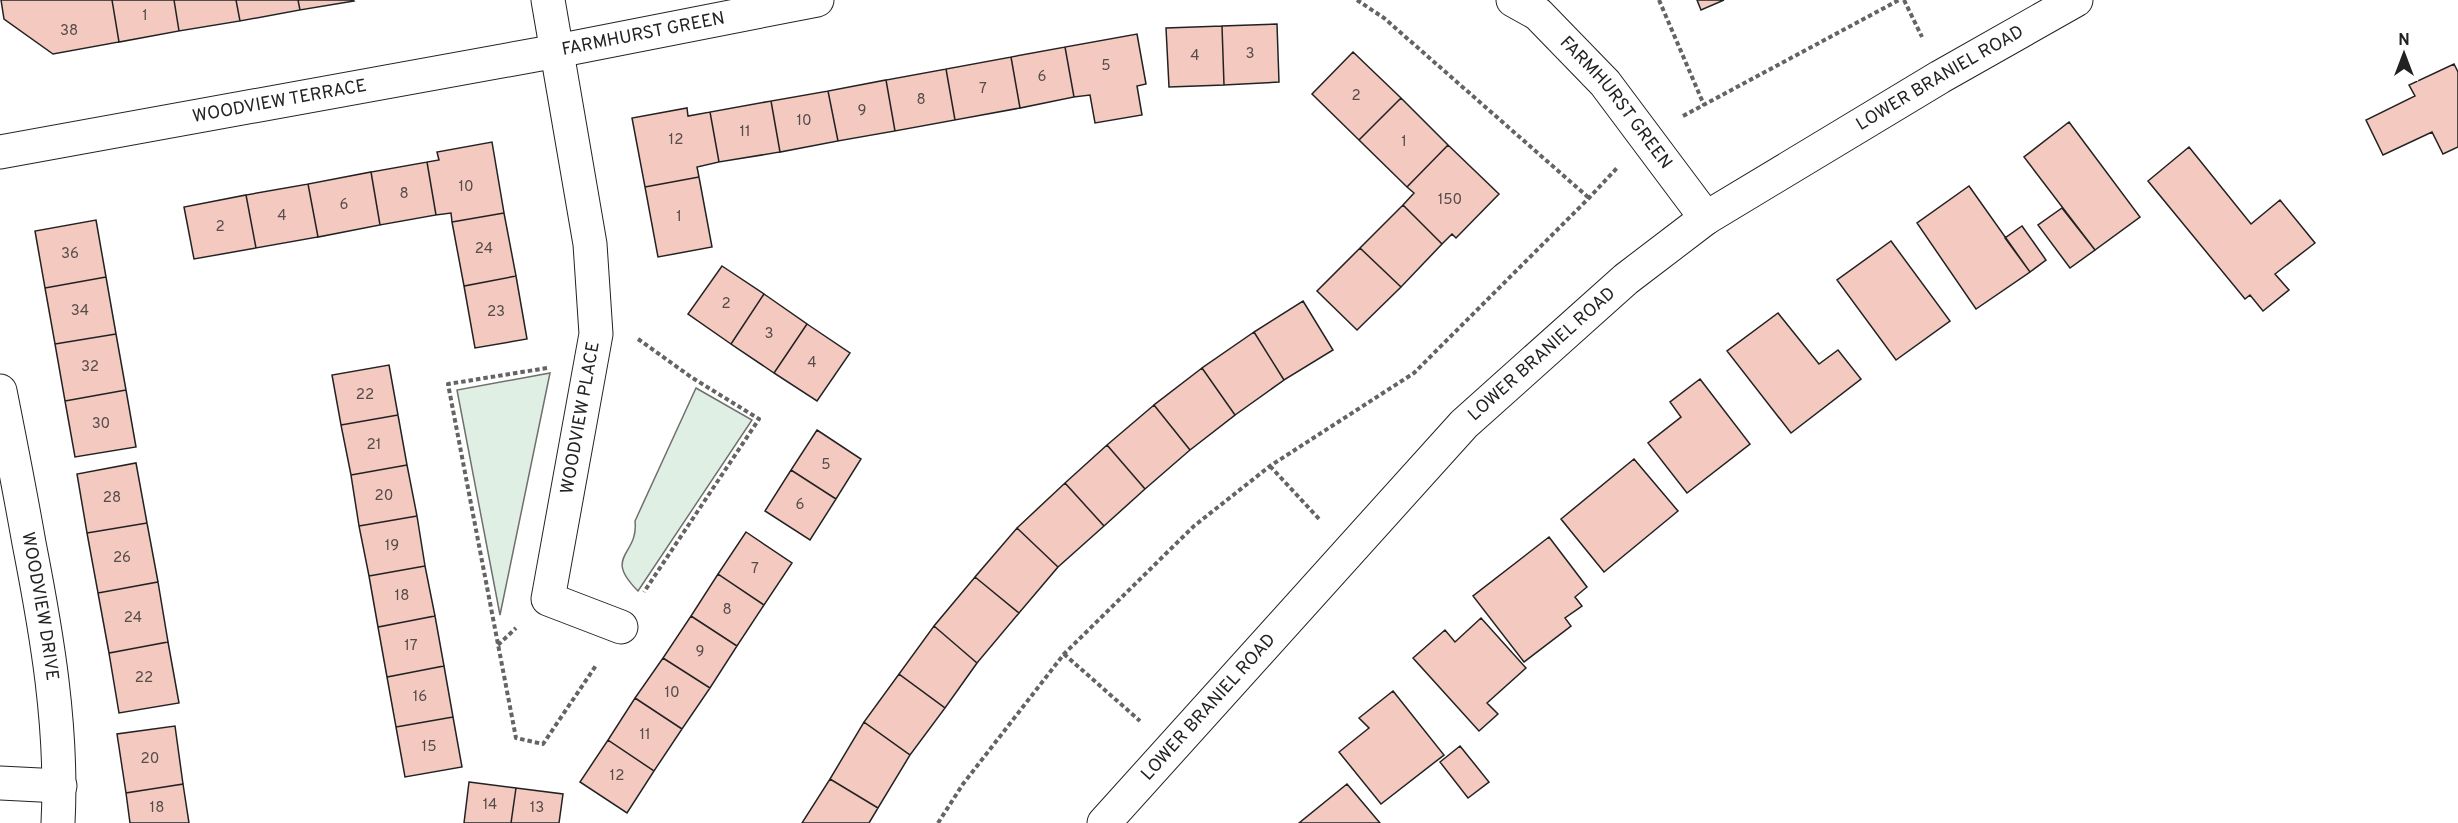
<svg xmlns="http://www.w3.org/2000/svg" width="2458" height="823" font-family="Overpass,sans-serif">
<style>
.green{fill:#e0efe3;stroke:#6f6f6f;stroke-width:1.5}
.building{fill:#f3c9c0;stroke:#222;stroke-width:1.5}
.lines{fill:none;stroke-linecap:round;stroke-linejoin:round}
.minor-casing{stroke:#222;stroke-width:35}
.path{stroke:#646464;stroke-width:4;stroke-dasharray:4.5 3;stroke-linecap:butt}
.minor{stroke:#fff;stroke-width:33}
.labels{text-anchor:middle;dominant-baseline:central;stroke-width:4.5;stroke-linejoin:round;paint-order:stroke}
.number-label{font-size:15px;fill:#564c4a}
.street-label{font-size:18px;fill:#222;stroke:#fff}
</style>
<rect width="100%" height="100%" fill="#fff"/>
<!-- green -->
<path class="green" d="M550 373 500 615 457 390Z
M696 388 752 420 638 591C602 555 639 556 635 521Z"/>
<!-- building -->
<path class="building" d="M1 0H112L119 42 53 54 4 19Z
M112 0H174L179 31 119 42Z
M174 0H236L240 21 179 31Z
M236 0H298L300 10 240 21Z
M298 0H353L354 1 300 10Z
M1697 0H1724L1701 10Z
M1277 24 1279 82 1224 85 1222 26Z
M1222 26 1224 85 1169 87 1166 28Z
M1137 34 1146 84 1137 86 1142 115 1095 123 1090 95 1074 97 1065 47Z
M1065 47 1074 97 1020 108 1011 57Z
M1353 52 1401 98 1359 140 1312 94Z
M1011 57 1020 108 955 120 946 69Z
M2454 64 2458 72V147L2443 154 2432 132 2383 155 2366 120 2415 96 2409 85Z
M946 69 955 120 895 131 886 80Z
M886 80 895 131 838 141 828 91Z
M828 91 838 141 780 152 771 101Z
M1401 98 1448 145 1407 187 1359 140Z
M771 101 780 152 719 162 710 112Z
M687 108 688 116 710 112 719 162 697 167 699 177 645 187 632 118Z
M2069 122 2140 217 2095 250 2024 157Z
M492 142 504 213 452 222 451 213 436 215 427 162 439 160 437 152Z
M1448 145 1499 194 1456 238 1452 234 1442 244 1403 205 1414 193 1407 187Z
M2189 147 2251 224 2280 200 2315 243 2275 274 2289 290 2263 311 2250 295 2245 299 2148 181Z
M427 162 436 215 380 225 371 172Z
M371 172 380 225 318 237 308 184Z
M699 177 712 247 658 257 645 187Z
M308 184 318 237 256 248 246 195Z
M1969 186 2030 272 1976 309 1917 223Z
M246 195 256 248 194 259 184 207Z
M1403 205 1442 244 1401 287 1360 248Z
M2062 208 2095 250 2070 268 2038 225Z
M504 213 516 276 464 286 452 222Z
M96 220 106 277 45 288 35 231Z
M2022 226 2046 260 2030 272 2005 238Z
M1891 241 1950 321 1896 360 1837 280Z
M1360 248 1401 287 1357 330 1317 291Z
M722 266 764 294 731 344 688 314Z
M516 276 527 339 475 348 464 286Z
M106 277 116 334 55 344 45 288Z
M764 294 807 324 774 373 731 344Z
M1303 301 1333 350 1284 380 1254 332Z
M1778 313 1819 364 1838 350 1861 379 1791 433 1727 351Z
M807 324 850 353 817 401 774 373Z
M1254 332 1284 380 1235 415 1202 368Z
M116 334 126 390 65 401 55 344Z
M389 365 398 415 341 425 332 375Z
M1202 368 1235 415 1190 450 1154 405Z
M1700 379 1750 444 1687 493 1648 443 1681 417 1670 402Z
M126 390 136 447 75 457 65 401Z
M1154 405 1190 450 1145 489 1107 445Z
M398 415 407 465 351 475 341 425Z
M817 430 861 459 836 499 791 470Z
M1107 445 1145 489 1104 526 1065 483Z
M1634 459 1678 511 1604 572 1561 519Z
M136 463 147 523 87 533 77 474Z
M407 465 417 516 359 526 351 475Z
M791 470 836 499 810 540 765 511Z
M1065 483 1104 526 1058 567 1017 528Z
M417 516 425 566 369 576 359 526Z
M147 523 158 582 98 593 87 533Z
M1017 528 1058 567 1019 613 975 577Z
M746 532 792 563 764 605 718 574Z
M1549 537 1587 587 1575 597 1582 606 1565 618 1571 626 1524 662 1473 596Z
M425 566 435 616 378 627 369 576Z
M718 574 764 605 737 646 691 616Z
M975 577 1019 613 977 663 934 626Z
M158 582 168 642 109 653 98 593Z
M435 616 444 666 387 677 378 627Z
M691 616 737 646 710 688 663 658Z
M1481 618 1526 668 1487 703 1498 714 1479 731 1413 658 1445 630 1455 642Z
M934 626 977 663 945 708 899 674Z
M168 642 179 703 119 713 109 653Z
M663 658 710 688 682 729 635 698Z
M444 666 453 717 396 727 387 677Z
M899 674 945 708 910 755 864 722Z
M1393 691 1444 755 1381 804 1339 752 1369 728 1359 718Z
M635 698 682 729 654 771 608 740Z
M453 717 462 767 405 777 396 727Z
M864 722 910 755 878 808 830 779Z
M175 726 183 784 126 793 117 734Z
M608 740 654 771 627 813 580 782Z
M1460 746 1489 782 1468 798 1440 762Z
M830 779 878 808 869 823H802Z
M469 782 516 788 511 823H464Z
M183 784 189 823H130L126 793Z
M1347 784 1380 823H1299Z
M516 788 563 794 559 823H511Z"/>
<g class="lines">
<defs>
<g id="minor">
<path d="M548 0 590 244 596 334 548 599 621 627"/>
<path id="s1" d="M1513 0 1538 14 1605 83 1706 218"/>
<path id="s2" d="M0 152 557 51 817 0"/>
<path id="s3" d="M0 391C10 441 20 492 29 543 47 635 63 728 58 823"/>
<path d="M0 783 60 786"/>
<path id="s4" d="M1104 823 1464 424 1626 279 1706 218 1940 77 2076 0"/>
</g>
</defs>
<!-- minor casing -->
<use href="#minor" class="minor-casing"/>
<!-- path -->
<path class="path" d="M1357 0 1384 18 1589 198
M1659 0 1704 105
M1904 0 1922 37
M1683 116 1899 0
M638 339 691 377 759 419 644 592
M547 368 448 384 516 738 543 744 597 664
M1270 466 1321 521
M498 645 516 628
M1064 654 1140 721
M938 823 963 784 1064 654 1194 526 1270 466 1414 373 1589 198 1617 168"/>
<!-- minor -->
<use href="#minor" class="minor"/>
</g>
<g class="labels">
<!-- number labels -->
<g class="number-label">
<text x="145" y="16">1</text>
<text x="69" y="31">38</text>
<text x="1250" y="54">3</text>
<text x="1195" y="56">4</text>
<text x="1106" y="66">5</text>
<text x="1042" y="77">6</text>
<text x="983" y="89">7</text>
<text x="1356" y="96">2</text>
<text x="921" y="100">8</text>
<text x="862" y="111">9</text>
<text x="804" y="121">10</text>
<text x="745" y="132">11</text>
<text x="676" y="140">12</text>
<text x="1404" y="142">1</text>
<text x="466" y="187">10</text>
<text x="404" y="194">8</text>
<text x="1450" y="200">150</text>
<text x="344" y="205">6</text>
<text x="282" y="216">4</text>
<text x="679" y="217">1</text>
<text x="220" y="227">2</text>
<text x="484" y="249">24</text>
<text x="70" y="254">36</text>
<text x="726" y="304">2</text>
<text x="80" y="311">34</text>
<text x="496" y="312">23</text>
<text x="769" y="334">3</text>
<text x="812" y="363">4</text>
<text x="90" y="367">32</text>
<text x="365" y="395">22</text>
<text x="101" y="424">30</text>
<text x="374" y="445">21</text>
<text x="826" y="465">5</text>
<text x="384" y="496">20</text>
<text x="112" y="498">28</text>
<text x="800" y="505">6</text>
<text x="392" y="546">19</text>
<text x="122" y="558">26</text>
<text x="755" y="569">7</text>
<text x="402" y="596">18</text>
<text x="727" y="610">8</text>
<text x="133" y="618">24</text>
<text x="411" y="646">17</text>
<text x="700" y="652">9</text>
<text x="144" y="678">22</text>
<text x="672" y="693">10</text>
<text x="420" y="697">16</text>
<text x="645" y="735">11</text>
<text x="429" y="747">15</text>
<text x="150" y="759">20</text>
<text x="617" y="776">12</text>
<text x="490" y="805">14</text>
<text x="157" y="808">18</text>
<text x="537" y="808">13</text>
</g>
<!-- street labels -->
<g class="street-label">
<text stroke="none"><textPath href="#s2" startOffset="654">FARMHURST GREEN</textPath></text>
<text stroke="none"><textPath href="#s4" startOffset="1128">LOWER BRANIEL ROAD</textPath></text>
<text stroke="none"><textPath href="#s2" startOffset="284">WOODVIEW TERRACE</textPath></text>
<text stroke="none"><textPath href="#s1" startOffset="147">FARMHURST GREEN</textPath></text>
<text stroke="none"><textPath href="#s4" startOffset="642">LOWER BRANIEL ROAD</textPath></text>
<text transform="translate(581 418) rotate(-80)">WOODVIEW PLACE</text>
<text stroke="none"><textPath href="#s3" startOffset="219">WOODVIEW DRIVE</textPath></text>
<text stroke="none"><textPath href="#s4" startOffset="156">LOWER BRANIEL ROAD</textPath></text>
</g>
</g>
<!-- north arrow -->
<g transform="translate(2404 54)" stroke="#ffffff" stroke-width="4.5" paint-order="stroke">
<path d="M0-4.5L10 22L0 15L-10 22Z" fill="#222222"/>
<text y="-9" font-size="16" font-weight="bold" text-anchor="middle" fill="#222222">N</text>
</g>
</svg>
